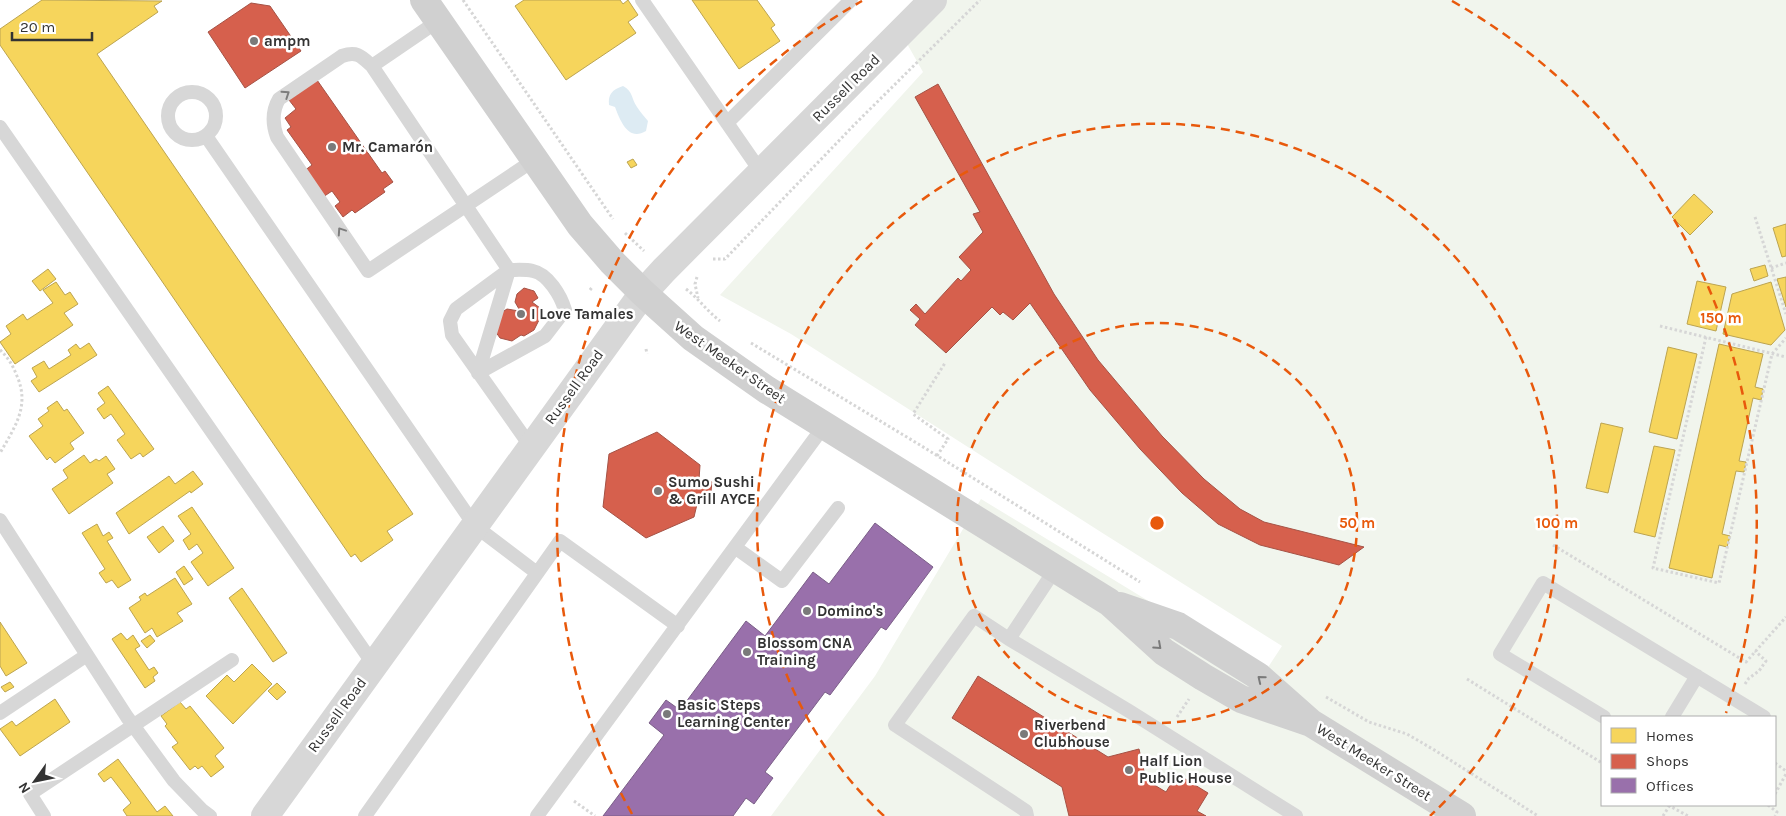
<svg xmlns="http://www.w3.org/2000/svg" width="1786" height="816" font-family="Karla,sans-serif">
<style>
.green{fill:#f1f5ed;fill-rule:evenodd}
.water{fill:#ddebf3}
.homes{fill:#f6d55c;stroke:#bca450}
.shops{fill:#d6604d;stroke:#a55245}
.offices{fill:#9970ab;stroke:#7a5e87}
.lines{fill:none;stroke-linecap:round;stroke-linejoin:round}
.path{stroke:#d6d6d6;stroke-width:3;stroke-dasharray:2.5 2.5;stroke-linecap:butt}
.lane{stroke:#d7d7d7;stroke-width:14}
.street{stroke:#d7d7d7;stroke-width:28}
.secondary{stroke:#d0d0d0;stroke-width:28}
.oneway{stroke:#7d7d7d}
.oneway2{stroke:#7a7a7a}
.ring{fill:none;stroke:#e8590c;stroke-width:2.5;stroke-dasharray:9 6}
.poi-dot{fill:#7a7a7a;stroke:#fff;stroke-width:2}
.labels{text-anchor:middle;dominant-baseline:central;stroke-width:5;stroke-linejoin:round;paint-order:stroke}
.poi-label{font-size:15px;font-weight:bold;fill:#333;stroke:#fff;text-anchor:start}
.street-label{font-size:15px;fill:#333;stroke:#fff}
.centre{fill:#e8590c;stroke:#fff;stroke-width:2.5}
.ring-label{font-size:15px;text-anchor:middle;font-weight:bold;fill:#e8590c;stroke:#fff;stroke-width:5;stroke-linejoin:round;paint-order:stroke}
</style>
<rect width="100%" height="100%" fill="#fff"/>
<!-- green -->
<path class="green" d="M933 0H1786V816H771L875 676 981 499 1265 672 1282 646 1104 534 791 334 720 295 923 72 901 33ZM1602 717H1775V805H1602Z"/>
<!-- water -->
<path class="water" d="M623 86C633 91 631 98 637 107 640 112 644 116 648 121L646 131C628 142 620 120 615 107L609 105C608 94 612 90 623 86Z"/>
<!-- homes -->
<path class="homes" d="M42 0 162 1 154 6 158 12 97 54 413 514 387 531 393 540 361 562 355 554 351 557 0 45V29Z
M524 0H620L623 4 628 0 638 15 628 22 636 33 566 80 515 6Z
M692 0H757L775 25 771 28 780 41 739 69Z
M633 159 637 165 631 168 627 162Z
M1694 194 1713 212 1690 235 1672 217Z
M1786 224V256L1782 257 1773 228Z
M1765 265 1768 276 1754 281 1750 269Z
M48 269 56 279 40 291 32 281Z
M1786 277V307L1777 279Z
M1697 281 1726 287 1716 331 1687 324Z
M56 282 65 295 70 292 78 304 64 313 73 325 15 364 0 342 11 334 6 326 23 314 27 320 53 303 43 290Z
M1771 282 1785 330 1771 345 1723 334 1732 294Z
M89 343 97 355 39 392 31 381 37 377 32 368 44 361 49 369 71 355 68 350 76 344 80 349Z
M1719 344 1763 354 1755 387 1763 389 1761 400 1753 398 1739 461 1746 462 1744 472 1736 471 1722 534 1730 536 1727 547 1719 545 1712 578 1669 568Z
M1668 347 1697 354 1677 439 1649 432Z
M108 386 154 449 143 457 140 453 131 459 117 440 125 434 111 414 104 419 97 409 105 403 98 393Z
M57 401 64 411 67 409 84 433 70 443 74 449 55 463 50 457 47 460 29 436 43 426 38 419 49 411 47 408Z
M1601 423 1623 428 1608 493 1586 488Z
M1654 446 1675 450 1655 537 1634 532Z
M84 455 90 463 96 459 99 461 106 456 115 469 107 474 113 483 69 514 52 489 68 478 63 470Z
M193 471 203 484 191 493 190 491 129 534 116 513 169 476 175 484Z
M192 507 234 568 208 586 191 562 203 553 197 544 189 550 183 540 191 534 178 516Z
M97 524 103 536 109 532 113 538 107 541 131 580 118 588 112 580 106 583 99 573 105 569 82 533Z
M163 526 174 541 159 553 147 537Z
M184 566 193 579 184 585 176 572Z
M175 578 192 604 177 613 183 621 157 637 152 628 145 633 129 608 141 600 139 597 145 593 147 596Z
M242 588 287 653 273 662 229 598Z
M0 622 27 663 6 676 0 666Z
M121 633 127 640 133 635 140 646 135 649 149 670 154 667 158 673 153 677 155 681 145 688 112 639Z
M150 635 155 641 147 648 141 641Z
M252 664 272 684 233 724 206 696 227 675 234 682Z
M10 682 14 687 5 692 1 687Z
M277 683 286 692 277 700 268 691Z
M55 699 70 722 20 756 0 729 12 721 16 726Z
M180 702 186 709 190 706 224 748 215 756 224 767 211 777 202 766 198 769 195 766 190 770 172 747 178 743 165 726 167 724 161 716Z
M118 759 157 812 165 806 173 816H127L123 810 131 803 111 777 104 782 98 774Z"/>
<!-- shops -->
<path class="shops" d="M251 3 270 6 301 51 245 88 208 32Z
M317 80 382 173 385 171 393 182 383 189 385 192 355 213 352 210 343 217 335 206 340 202 332 191 323 197 304 171 312 165 287 130 291 127 285 118 296 109 289 100Z
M938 84 1054 294 1098 360 1162 436 1204 479 1240 509 1264 522 1364 547 1339 565 1260 545 1218 524 1182 493 1140 449 1090 390 1030 303 1013 320 1003 312 1000 315 992 307 946 353 915 325 920 319 910 310 916 304 925 314 958 278 961 281 971 270 959 257 983 232 973 214 980 212 915 97Z
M524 288 534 291 538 298 532 302 544 311 542 319 540 318 534 330 524 336 521 335 512 341 500 338 493 328 496 316 507 309 519 311V309L515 302 517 294Z
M657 432 700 465 699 480 712 482 710 501 698 500 694 517 646 538 603 507 609 454Z
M978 676 1108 757 1139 749 1146 780 1166 792 1177 774 1208 793 1197 811 1206 816H1069L1062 787 952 718Z"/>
<!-- offices -->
<path class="offices" d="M875 523 933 567 886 630 881 627 830 695 825 692 765 772 773 778 754 804 746 798 733 816H603L664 735 649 723 666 700 680 710 746 621 765 636 813 572 829 584Z"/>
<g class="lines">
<!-- path -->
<path class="path" d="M463 0 613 219
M1755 217 1786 314
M625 233 644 251
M713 259H725L856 123 980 0
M1771 268 1786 263
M697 277 695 284 698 298
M686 289C699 299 707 311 720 321
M590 290 593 286
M1660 326 1786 357
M1706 337 1653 568 1719 583 1772 354 1786 338
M751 343 920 445 1140 582
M646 349 647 354
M0 350C8 357 13 366 17 376 30 406 15 427 0 453
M937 456 948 439 913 414 945 363
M1553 545 1746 662 1786 617
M1467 679 1602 763
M1745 684 1749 678 1759 671 1766 661 1755 651
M1326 697 1369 722 1407 734 1436 751 1538 816
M1177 717 1189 699
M1775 763 1786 771
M1775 794 1786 774
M574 801 595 816
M1668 805 1688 816
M1768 805 1777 812 1775 816
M1663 816 1670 805"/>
<!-- lane -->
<path class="lane" d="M642 0 761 172
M438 21 372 66 509 270 456 309 450 321 452 335 531 447
M372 66C361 56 357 51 342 56L279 99C272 111 272 123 277 137L368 271 534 160
M168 116a24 24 0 1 1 48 0a24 24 0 1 1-48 0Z
M727 123 851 0
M0 127 374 665
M206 136 475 526 537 573
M509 270C516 270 525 269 533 271 548 274 561 296 565 310L545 336 478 373Z
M0 520 127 717 174 781 202 810 210 816
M736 548 782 581 838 508
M1056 568 1009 639 1129 711 1296 816
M1009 639 974 616 895 725 1026 811 1027 816
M0 713 87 655
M1604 717 1500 654 1543 583 1764 717
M1672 717 1697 676
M44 816 30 794 232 660
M365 816 560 541 678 626
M537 816 824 426"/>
<!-- street -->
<path class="street" d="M265 816 643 293 664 270 933 0"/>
<!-- secondary -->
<path class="secondary" d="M424 0 580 225 612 262 643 293 693 338 767 390 1109 602 1164 652 1203 677 1241 699 1311 723
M1120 606 1178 626 1258 676 1311 723 1462 816"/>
</g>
<!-- one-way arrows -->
<defs><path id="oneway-chevron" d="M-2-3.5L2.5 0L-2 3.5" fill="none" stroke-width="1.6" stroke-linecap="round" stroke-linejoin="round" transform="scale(1.25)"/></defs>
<g class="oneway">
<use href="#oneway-chevron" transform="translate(286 94) rotate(-34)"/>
<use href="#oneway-chevron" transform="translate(341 231) rotate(-124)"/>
</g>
<g class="oneway2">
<use href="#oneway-chevron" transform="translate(1158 646) rotate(42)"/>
<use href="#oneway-chevron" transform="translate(1261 679) rotate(-141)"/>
</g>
<!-- distance rings -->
<g class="ring">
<circle cx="1157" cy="523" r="200"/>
<path d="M884 816A400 400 0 1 1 1430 816"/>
<path d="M632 814A600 600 0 0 1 862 1M1452 1A600 600 0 0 1 1726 713"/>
</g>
<!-- markers -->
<g class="poi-dot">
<circle cx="254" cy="41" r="5"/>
<circle cx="332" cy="147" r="5"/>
<circle cx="521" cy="314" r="5"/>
<circle cx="658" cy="491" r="5"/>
<circle cx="807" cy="611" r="5"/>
<circle cx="747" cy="652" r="5"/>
<circle cx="667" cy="714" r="5"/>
<circle cx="1024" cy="734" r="5"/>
<circle cx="1129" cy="770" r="5"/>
</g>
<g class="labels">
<!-- poi labels -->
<g class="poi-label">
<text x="264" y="41">ampm</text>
<text x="342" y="147">Mr. Camarón</text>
<text x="531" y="314">I Love Tamales</text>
<text x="668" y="482">Sumo Sushi<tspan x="668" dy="17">&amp; Grill AYCE</tspan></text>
<text x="817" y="611">Domino's</text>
<text x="757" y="643">Blossom CNA<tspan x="757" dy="17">Training</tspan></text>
<text x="677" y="705">Basic Steps<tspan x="677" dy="17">Learning Center</tspan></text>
<text x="1034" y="725">Riverbend<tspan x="1034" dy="17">Clubhouse</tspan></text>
<text x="1139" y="761">Half Lion<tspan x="1139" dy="17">Public House</tspan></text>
</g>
<!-- street labels -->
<g class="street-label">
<text transform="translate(846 88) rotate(-45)">Russell Road</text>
<text transform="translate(730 362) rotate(35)">West Meeker Street</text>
<text transform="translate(574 387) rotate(-54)">Russell Road</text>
<text transform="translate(337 715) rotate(-54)">Russell Road</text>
<text transform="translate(1374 762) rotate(32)">West Meeker Street</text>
</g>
</g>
<circle cx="1157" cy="523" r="8" class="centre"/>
<g class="ring-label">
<text x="1721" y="323">150 m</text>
<text x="1357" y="528">50 m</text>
<text x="1557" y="528">100 m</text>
</g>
<!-- legend -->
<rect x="1601" y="716" width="175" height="90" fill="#ffffff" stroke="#adadad"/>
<rect x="1611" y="728" width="25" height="15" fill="#f6d55c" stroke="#adadad"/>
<text x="1646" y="741" font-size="15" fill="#333333">Homes</text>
<rect x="1611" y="754" width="25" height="15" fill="#d6604d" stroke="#adadad"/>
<text x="1646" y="766" font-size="15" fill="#333333">Shops</text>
<rect x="1611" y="778" width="25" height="15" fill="#9970ab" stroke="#adadad"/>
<text x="1646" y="791" font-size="15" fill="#333333">Offices</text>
<!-- north arrow -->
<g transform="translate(35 781) rotate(237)" stroke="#ffffff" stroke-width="4" paint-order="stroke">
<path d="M0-4L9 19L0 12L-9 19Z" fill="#333333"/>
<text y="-8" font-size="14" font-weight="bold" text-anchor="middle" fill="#333333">N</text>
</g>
<!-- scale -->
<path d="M12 32v8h80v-8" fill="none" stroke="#333333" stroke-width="2.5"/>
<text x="20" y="32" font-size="15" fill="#333333" stroke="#ffffff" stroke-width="4" paint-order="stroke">20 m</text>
</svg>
